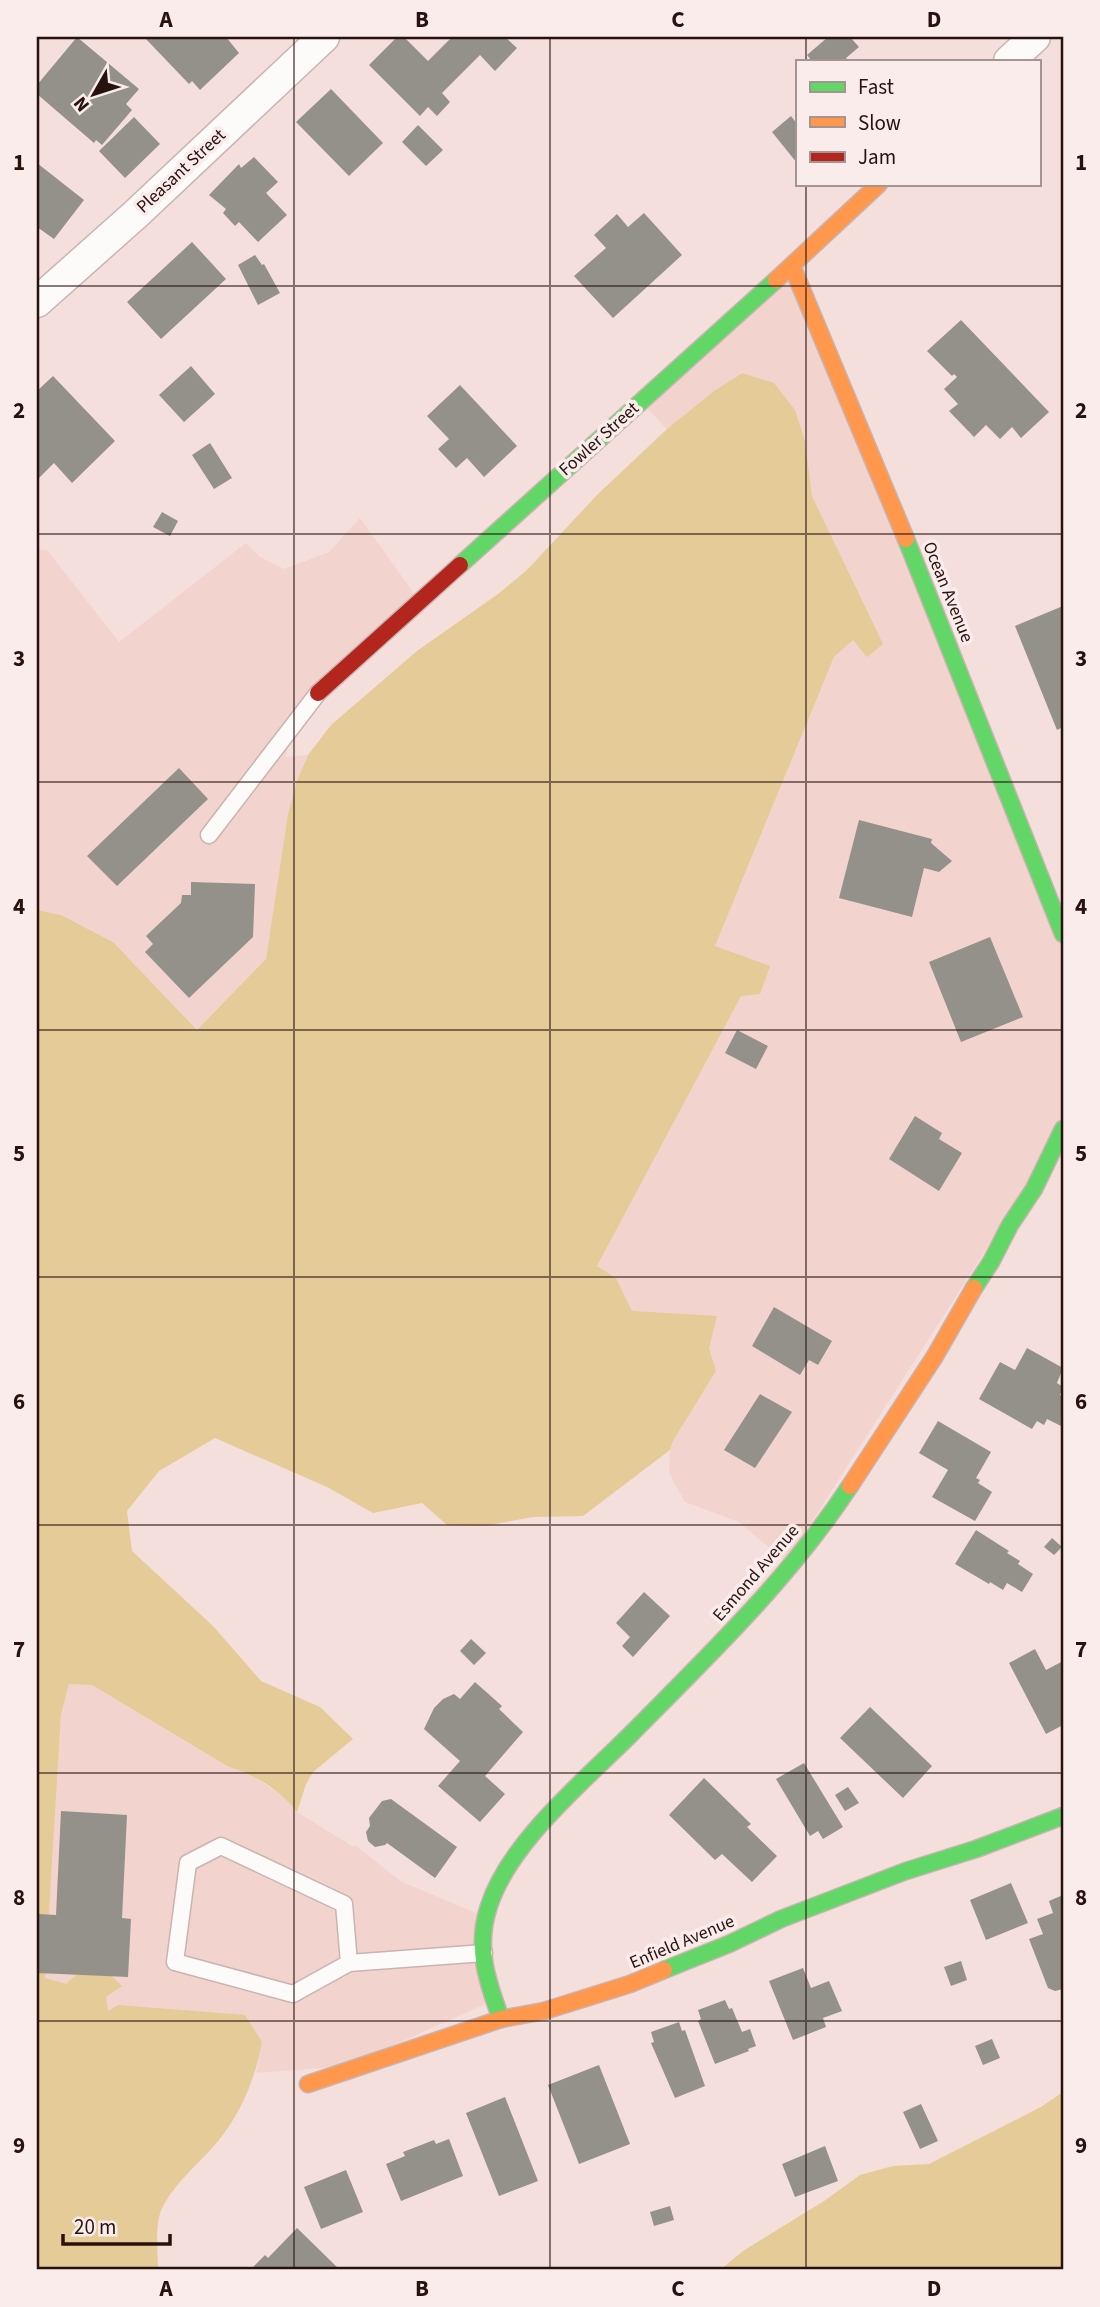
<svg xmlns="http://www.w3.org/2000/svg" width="1100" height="2307" font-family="'Source Sans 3',sans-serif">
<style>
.built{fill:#f3d3cd}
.water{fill:#e4cb97}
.building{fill:#93918a}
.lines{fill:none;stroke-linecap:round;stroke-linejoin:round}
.lane-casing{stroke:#c8b4b0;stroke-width:19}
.street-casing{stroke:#c8b4b0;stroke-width:33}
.fast-casing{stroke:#c8b4b0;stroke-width:19}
.slow-casing{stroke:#c8b4b0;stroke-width:19}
.jam-casing{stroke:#c8b4b0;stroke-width:19}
.lane{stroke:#fdfafa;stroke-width:16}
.street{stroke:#fdfafa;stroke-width:30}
.fast{stroke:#63d668;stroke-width:16}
.slow{stroke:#ff974d;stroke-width:16}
.jam{stroke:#b3261e;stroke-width:16}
.grid{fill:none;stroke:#27120e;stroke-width:2;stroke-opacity:0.55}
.labels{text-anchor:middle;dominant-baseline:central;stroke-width:7;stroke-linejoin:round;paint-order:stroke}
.street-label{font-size:18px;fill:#27120e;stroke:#f9ecea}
.neatline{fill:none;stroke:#27120e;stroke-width:2.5}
.grid-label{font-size:23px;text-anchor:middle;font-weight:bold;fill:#27120e}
</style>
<rect width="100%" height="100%" fill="#f4dfdc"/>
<!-- built -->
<path class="built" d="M791 278 1063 945V1129L786 1562 739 1522 685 1502 669 1473 670 1450 673 1441 716 1371 709 1348 632 1311 616 1278 597 1266 741 995 715 946 834 657 853 640 882 644 812 496 805 441 741 373 714 391 667 429 642 403Z
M360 518 421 603 306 709 293 733 285 757 308 755 297 781 288 814 266 959 197 1030 113 942 61 915 37 910V549L47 550 119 642 246 543 260 557 284 569 329 552Z
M69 1684 92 1685 229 1767 250 1774 286 1798 297 1812 352 1846H356L402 1882 483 1916 492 2001 347 2066 256 2073 262 2042 107 2011 105 1997 45 1978 61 1714Z"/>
<!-- water -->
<path class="water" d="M742 373 774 383 795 410 805 441 812 496 883 644 867 657 853 640 834 657 715 946 770 966 760 994 741 996 597 1266 616 1278 632 1311 717 1316 709 1348 716 1371 673 1441 670 1450 583 1516 533 1517 484 1526 447 1525 422 1503 373 1513 327 1487 215 1438 159 1471 127 1511 132 1551 213 1626 261 1681 320 1707 353 1739 313 1772 306 1784 297 1812C280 1790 256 1775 229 1767L92 1685 69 1684 61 1714 45 1978 66 1984 94 1959 122 1986 106 1997 108 2011 118 2005 245 2015 262 2042C255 2079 242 2111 219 2140 201 2162 177 2180 163 2206 154 2223 158 2251 158 2270H37V910L61 915 113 942 197 1030 266 959 288 814 297 781 308 755 331 725 417 651 498 594 527 570 598 494 667 429 714 391Z
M1063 2092V2270H720L743 2251 824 2201 860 2175 893 2166 929 2164 1041 2107Z"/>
<!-- building -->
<path class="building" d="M77 37 139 89 126 104 132 110 102 145 96 140 94 143 37 94V85Z
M147 37H226L239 53 200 90 192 81 189 84 145 38Z
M397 37H404L428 61 452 37H505L517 48 495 71 480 55 442 93 450 102 437 116 428 107 420 116 369 65Z
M828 37H850L859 47 846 58 849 61H812L807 55Z
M331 89 383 143 349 176 296 122Z
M791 116 797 124V163L772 132Z
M134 117 160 144 125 178 99 151Z
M418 125 443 150 426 166 402 142Z
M254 157 278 182 266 193 287 215 258 242 239 222 235 226 223 213 226 209 209 195 239 164 241 168Z
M37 163 84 200 54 239 37 227Z
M644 213 682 255 613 318 574 276 606 248 594 235 617 214 628 227Z
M192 242 226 279 161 339 127 302Z
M255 255 262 265 264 264 280 293 258 305 238 265Z
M961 320 1049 412 1021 438 1012 427 1000 439 986 425 974 437 949 411 958 404 944 389 957 377 954 374 952 376 927 351Z
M191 366 215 394 184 422 159 395Z
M53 376 115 441 72 483 54 463 37 480V391Z
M460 385 517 446 484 477 467 458 456 468 438 449 449 439 427 416Z
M210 443 232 478 214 489 192 455Z
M162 512 178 521 170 536 153 527Z
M1063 606V727L1057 730 1015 626Z
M179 768 208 799 117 886 87 856Z
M859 820 932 839 931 843 952 861 939 872 924 868 912 917 839 898Z
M191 882 255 884 253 937 189 998 145 952 153 944 146 936 181 903 182 895H191Z
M990 937 1023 1017 961 1042 929 962Z
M737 1030 768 1046 756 1069 725 1053Z
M915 1116 942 1133 939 1139 962 1153 939 1191 889 1159Z
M774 1307 832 1341 818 1365 809 1360 800 1375 752 1346Z
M1027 1348 1063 1368 1057 1383 1063 1387 1060 1395 1063 1397V1422L1061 1426 1047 1419 1044 1425 1037 1421 1032 1429 979 1399 1000 1362 1015 1370Z
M760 1394 792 1412 755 1468 724 1450Z
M938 1421 991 1452 976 1478 980 1480 978 1483 992 1492 975 1521 932 1497 948 1470 919 1453Z
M976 1530 1009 1551 1007 1553 1020 1561 1018 1564 1033 1574 1022 1592 1007 1583 1003 1590 990 1582 989 1584 955 1564Z
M1052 1538 1062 1547 1054 1555 1044 1547Z
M644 1592 670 1616 633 1657 622 1646 630 1637 616 1623Z
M471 1639 486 1653 474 1665 460 1651Z
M1035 1649 1046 1670 1063 1661V1725L1046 1734 1009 1663Z
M475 1682 502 1706 499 1709 523 1732 485 1776 505 1794 480 1822 438 1786 460 1761 424 1729 434 1708 443 1699 454 1694 460 1699Z
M870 1707 932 1766 903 1798 840 1738Z
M804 1763 843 1827 823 1839 818 1831 810 1836 776 1779Z
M704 1778 751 1824 747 1827 777 1856 752 1882 722 1854 715 1860 669 1815Z
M848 1787 859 1803 845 1811 835 1795Z
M391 1799 457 1847 435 1878 387 1843 385 1845 375 1847 368 1841 366 1832 370 1826 369 1818 382 1801Z
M61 1811 127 1815 122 1918 131 1919 128 1977 37 1973 39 1914 56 1915Z
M1011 1883 1028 1923 986 1940 970 1900Z
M1063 1895V1989L1055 1991 1048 1988 1029 1939 1043 1934 1037 1919 1053 1913 1049 1901Z
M961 1961 967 1980 951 1986 944 1967Z
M803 1968 811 1988 829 1981 842 2011 823 2018 826 2027 793 2040 769 1981Z
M725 2000 729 2009 732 2008 742 2032 750 2029 756 2046 748 2049 749 2051 715 2064 698 2021 701 2019 698 2010Z
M679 2022 682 2031 685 2030 705 2086 675 2098 651 2043 654 2042 651 2032Z
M992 2039 1000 2058 983 2065 975 2046Z
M599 2065 630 2144 579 2164 548 2085Z
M505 2097 538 2181 499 2196 466 2113Z
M921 2104 938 2141 920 2149 903 2112Z
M449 2139 463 2176 401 2201 386 2164 405 2156 403 2152 434 2140 436 2144Z
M825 2146 838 2181 795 2197 782 2164Z
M346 2170 363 2212 321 2229 304 2187Z
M670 2206 674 2220 654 2226 650 2212Z
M297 2228 340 2270H250L265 2255 268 2258Z"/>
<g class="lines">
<defs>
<path id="lane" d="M209 835 318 693
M349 1963 293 1994 175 1962 188 1863 221 1846 344 1904 349 1963 484 1953"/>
<path id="street" d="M1009 61 1035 37
M37 302 136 214 324 37"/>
<path id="fast" d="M906 539 1063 934
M460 565 776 280
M974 1288 991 1262 1010 1225 1034 1189 1063 1129
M664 1970 729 1944 781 1919 906 1871 976 1849 1063 1816
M501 2019C487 1981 475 1947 489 1906 509 1843 583 1782 629 1736 707 1657 789 1579 850 1486"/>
<path id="slow" d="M792 266 906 539
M776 280 879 184
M850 1486 935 1356 974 1288
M308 2084 501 2019 544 2011 630 1984 664 1970"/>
<path id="jam" d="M318 693 460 565"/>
</defs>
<!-- lane casing -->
<use href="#lane" class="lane-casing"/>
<!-- street casing -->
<use href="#street" class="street-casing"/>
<!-- fast casing -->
<use href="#fast" class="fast-casing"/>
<!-- slow casing -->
<use href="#slow" class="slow-casing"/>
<!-- jam casing -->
<use href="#jam" class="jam-casing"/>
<!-- lane -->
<use href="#lane" class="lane"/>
<!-- street -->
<use href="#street" class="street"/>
<!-- fast -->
<use href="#fast" class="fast"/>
<!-- slow -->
<use href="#slow" class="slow"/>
<!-- jam -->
<use href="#jam" class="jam"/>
</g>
<!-- grid -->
<path class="grid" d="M294 37V2270M550 37V2270M806 37V61M806 184V2270M37 286H1063M37 534H1063M37 782H1063M37 1030H1063M37 1277H1063M37 1525H1063M37 1773H1063M37 2021H1063"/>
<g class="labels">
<!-- street labels -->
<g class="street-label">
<text transform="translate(181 171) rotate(-43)">Pleasant Street</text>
<text transform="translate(599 439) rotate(-42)">Fowler Street</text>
<text transform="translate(948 592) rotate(68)">Ocean Avenue</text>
<text transform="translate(756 1573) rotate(-49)">Esmond Avenue</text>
<text transform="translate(682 1942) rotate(-23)">Enfield Avenue</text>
</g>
</g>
<!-- border -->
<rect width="1100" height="2307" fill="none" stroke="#f9ecea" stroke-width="77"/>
<!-- legend -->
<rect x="796" y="60" width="245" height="126" fill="#f9ecea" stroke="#a59592" stroke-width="2"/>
<rect x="810" y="82" width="35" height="10" fill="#63d668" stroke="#a59592" stroke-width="2"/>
<text x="858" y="94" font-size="21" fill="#27120e">Fast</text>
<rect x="810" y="117" width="35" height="10" fill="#ff974d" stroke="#a59592" stroke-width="2"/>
<text x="858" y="130" font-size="21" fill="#27120e">Slow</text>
<rect x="810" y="152" width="35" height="10" fill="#b3261e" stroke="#a59592" stroke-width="2"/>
<text x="858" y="164" font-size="21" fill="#27120e">Jam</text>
<!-- north arrow -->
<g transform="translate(94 94) rotate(231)" stroke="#f9ecea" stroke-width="5" paint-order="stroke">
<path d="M0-5L12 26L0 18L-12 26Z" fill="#27120e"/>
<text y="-10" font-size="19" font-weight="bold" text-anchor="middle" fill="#27120e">N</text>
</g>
<!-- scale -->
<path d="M63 2234v10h107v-10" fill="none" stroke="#27120e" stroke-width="3.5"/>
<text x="74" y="2234" font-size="21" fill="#27120e" stroke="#f9ecea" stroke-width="5" paint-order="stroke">20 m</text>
<rect x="38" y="38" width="1024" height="2230" class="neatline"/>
<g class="grid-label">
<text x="166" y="27">A</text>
<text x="422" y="27">B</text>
<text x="678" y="27">C</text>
<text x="934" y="27">D</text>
<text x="19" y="170">1</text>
<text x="1081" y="170">1</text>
<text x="19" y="418">2</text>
<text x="1081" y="418">2</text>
<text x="19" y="666">3</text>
<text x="1081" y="666">3</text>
<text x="19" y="914">4</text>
<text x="1081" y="914">4</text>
<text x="19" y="1161">5</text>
<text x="1081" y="1161">5</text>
<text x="19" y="1409">6</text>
<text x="1081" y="1409">6</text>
<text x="19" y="1657">7</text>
<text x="1081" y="1657">7</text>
<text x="19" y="1905">8</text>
<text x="1081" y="1905">8</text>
<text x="19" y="2153">9</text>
<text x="1081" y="2153">9</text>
<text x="166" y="2296">A</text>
<text x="422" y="2296">B</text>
<text x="678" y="2296">C</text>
<text x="934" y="2296">D</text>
</g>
</svg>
